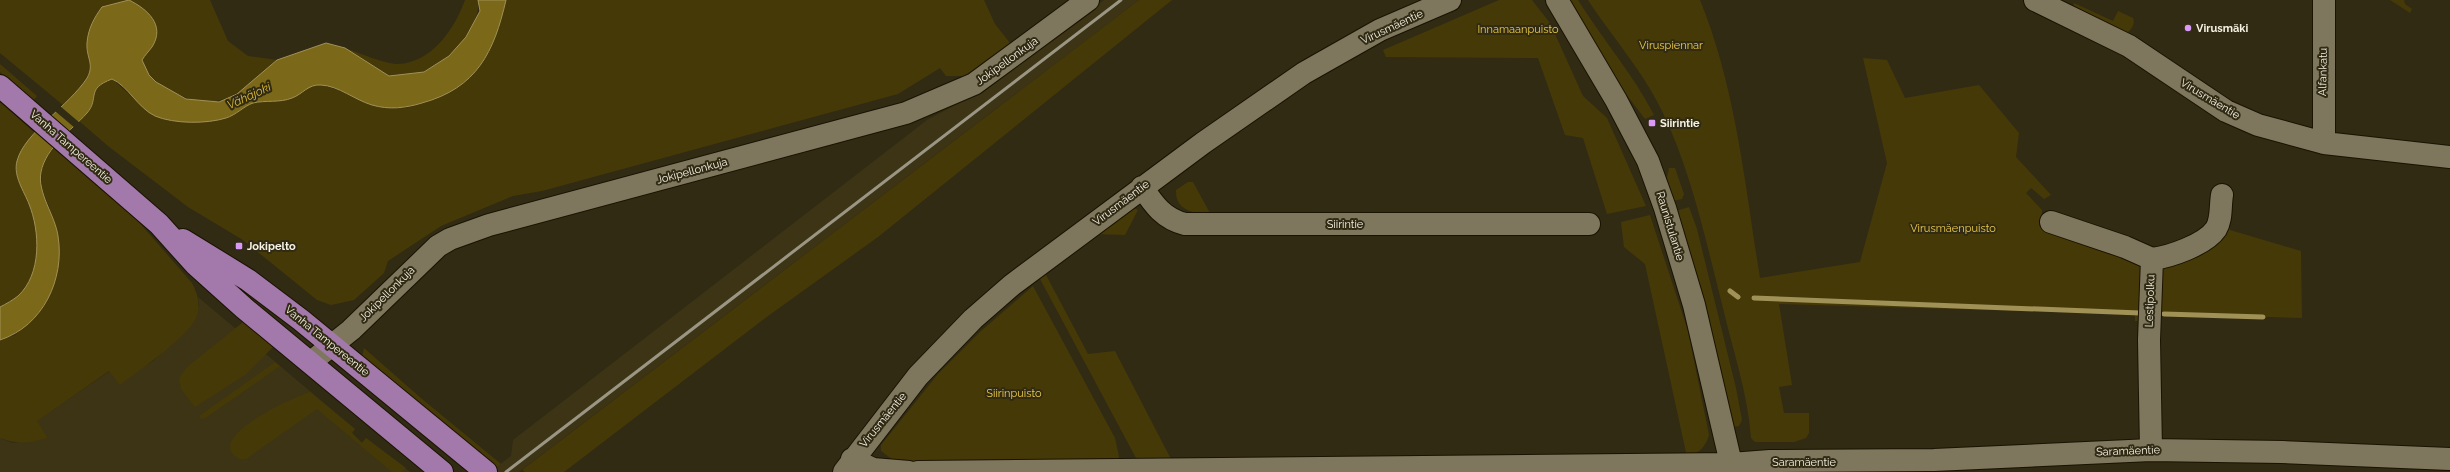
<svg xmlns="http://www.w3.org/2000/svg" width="2450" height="472" font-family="Raleway,sans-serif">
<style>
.built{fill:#3c3415}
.green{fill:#463908}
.water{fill:#7b6819;stroke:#a09156}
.pier{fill:#312b14}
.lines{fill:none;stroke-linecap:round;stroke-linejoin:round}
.stream{stroke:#a09156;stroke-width:5}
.minor-casing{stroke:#191300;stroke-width:24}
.major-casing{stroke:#191300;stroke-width:24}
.minor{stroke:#7e775e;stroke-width:22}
.major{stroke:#a378aa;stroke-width:22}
.rail{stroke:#9b9684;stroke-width:3}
.poi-dot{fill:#d99af7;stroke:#312b14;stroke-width:1.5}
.labels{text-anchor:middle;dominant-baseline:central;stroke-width:4;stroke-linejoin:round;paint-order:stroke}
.street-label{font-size:11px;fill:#f5f1e3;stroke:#312b14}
.poi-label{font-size:11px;font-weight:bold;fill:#f5f1e3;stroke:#312b14;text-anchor:start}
.park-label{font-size:11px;fill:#eecc46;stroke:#312b14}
.water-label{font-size:12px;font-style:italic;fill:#debc32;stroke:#312b14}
</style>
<rect width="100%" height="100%" fill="#312b14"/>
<!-- built -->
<path class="built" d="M1104 0H1139L519 472H490L511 456 513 440 927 120 991 86Z
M198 297 355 429 352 433 362 443 366 438 410 472H0V438L13 443 48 438 36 421 110 371 139 370 154 360 186 330 199 306Z"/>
<!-- green -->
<path class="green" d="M0 0H210L228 41 248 56 277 60C243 92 217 117 170 90 156 82 146 76 142 59L152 47 88 56 92 68 77 92 63 105 0 53Z
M465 0H478C482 26 448 64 424 72 416 75 399 77 390 76 382 75 353 54 345 48 359 53 385 64 398 64 432 63 455 28 465 0Z
M506 0H984L995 24 1010 43 968 76H946L940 68 898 94 542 191 513 196 441 226 388 261 384 273 354 300 331 305 317 300 243 240 188 207 108 146 79 121C83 117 89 112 91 107 97 90 92 86 112 79L154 116 169 120 212 121 227 118 252 103 292 98 308 87 321 85C347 92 374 104 400 108 408 109 419 104 427 102 477 88 495 48 506 0Z
M1139 0H1172L878 237 768 316 564 472H525L522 470Z
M1499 0H1532L1550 23 1583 96 1607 118 1646 206 1607 214 1583 138 1565 135 1538 58 1386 57 1383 50Z
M1566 0H1578C1603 40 1633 74 1654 115L1645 119 1623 90Z
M1588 0H1700C1736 88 1745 186 1760 278L1860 262 1887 163 1863 58 1887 60 1905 98 1979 85 2019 133 2016 157 2051 195 2044 199 2031 188 2026 193 2042 210V217L2039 222 2042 230 2047 229 2136 259 2141 267 2140 321H2135V314L1779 304 1792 385 1779 387 1784 413H1809V433L1806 438 1794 442H1755L1751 438C1748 394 1733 351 1723 308 1706 242 1692 173 1662 111 1643 71 1612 37 1588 0Z
M2390 0H2404L2405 4 2412 9 2410 13Z
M2074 3 2113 21 2118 11 2133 18C2136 25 2130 32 2124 34L2073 7Z
M0 64 37 96 33 101 0 72Z
M0 102 35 133C28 142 17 153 16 164 15 178 24 191 29 204 40 231 42 274 18 296 13 300 6 304 0 307Z
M54 148 130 212 192 283C198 294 201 306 196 318 188 337 137 372 120 385L109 371 37 421 48 438C30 443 18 445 0 438V340L15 335 36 316 50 209 42 190 41 173 45 158Z
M1669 168H1675L1684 194 1682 199 1673 201 1667 178Z
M1188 182H1193L1211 215C1194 213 1175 211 1176 190Z
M1689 207 1697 229 1736 388 1742 420 1739 426 1733 427 1693 261 1676 211Z
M1134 208 1138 210 1125 235 1094 234 1126 209Z
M1650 215 1688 331 1709 435C1705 448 1700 452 1687 457L1645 264 1624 247 1621 222Z
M2228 215 2230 230 2301 251 2302 318 2162 314 2159 341 2161 271Z
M1045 273 1088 354 1115 351 1173 463 1136 458 1039 277Z
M1033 286 1115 438 1119 457 1116 461H901L893 460 881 451V445L938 374 981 331Z
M247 319 276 344 245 375 195 407 181 389 179 378 187 367Z
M364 348 422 399 501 464 496 468 362 357Z
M275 362 280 366 207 417 201 419 199 416Z
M310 392 355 429 352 433 362 443 366 438 406 468 402 472H392L317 409 246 459H240C199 439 296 396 310 392Z"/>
<!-- water -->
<path class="water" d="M129 0C147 9 166 25 152 47 149 51 145 55 142 60L149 75 156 82 186 99 219 102 237 94 277 60 326 43 345 48 389 76 424 72 449 56 466 37 480 11 478 0H506C494 52 477 88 422 103 406 108 389 110 372 105 355 100 339 86 321 85 308 84 303 94 292 98 280 103 265 100 253 103 244 106 236 115 226 118 207 124 174 124 155 116 138 108 128 86 112 79 85 89 100 98 87 113 71 131 46 147 41 172 37 193 55 215 58 236 65 279 43 326 0 340V307C6 304 13 300 18 296 42 274 40 231 29 204 24 191 13 176 17 161 24 133 70 105 87 78 95 64 86 58 87 43 88 29 94 18 102 7Z"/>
<!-- pier -->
<path class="pier" d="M60 106 80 123 75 128 55 111Z"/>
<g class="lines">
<!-- stream -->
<path class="stream" d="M1730 291 1738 297
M1754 298 2140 313
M2164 314 2263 317"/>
<defs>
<path id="minor" d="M1557 0 1616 100 1648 161 1665 208 1694 305 1733 472
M2035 0 2129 46 2226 111 2258 125 2324 143 2450 157
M2324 0V143
M1142 187C1154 205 1164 219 1185 224H1589
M2051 222 2125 247 2152 259 2149 340 2151 450
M2152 259C2169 257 2205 245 2216 229 2222 219 2220 207 2222 195
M311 362 351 330 438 246 450 239 489 225 906 113 974 84 1088 0
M852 459 873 469 909 472
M844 472 918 376 973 319 1012 285 1203 143 1304 73 1380 30 1450 0
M918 472 1731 464 1770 461 1934 460 2151 450 2282 452 2450 459"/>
<path id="major" d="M0 86 159 224 195 264 244 308 442 472
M183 240 248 280 301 320 486 472"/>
</defs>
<!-- minor casing -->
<use href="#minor" class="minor-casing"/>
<!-- major casing -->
<use href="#major" class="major-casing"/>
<!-- minor -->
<use href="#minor" class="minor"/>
<!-- major -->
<use href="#major" class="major"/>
<!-- rail -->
<path class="rail" d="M506 472 1121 0"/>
</g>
<!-- markers -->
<g class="poi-dot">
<circle cx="2188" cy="28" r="4"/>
<rect x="1648" y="119" width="8" height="8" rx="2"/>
<rect x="235" y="242" width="8" height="8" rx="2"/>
</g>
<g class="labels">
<!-- street labels -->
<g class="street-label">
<text transform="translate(1392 27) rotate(-25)">Virusmäentie</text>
<text transform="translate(1007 61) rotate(-36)">Jokipellonkuja</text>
<text transform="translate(2323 72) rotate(-89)">Alfankatu</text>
<text transform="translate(2210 99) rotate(31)">Virusmäentie</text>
<text transform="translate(71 147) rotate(41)">Vanha Tampereentie</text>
<text transform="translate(692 171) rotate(-15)">Jokipellonkuja</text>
<text transform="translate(1121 203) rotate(-37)">Virusmäentie</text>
<text x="1345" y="224">Siirintie</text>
<text transform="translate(1670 226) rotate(73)">Raunistulantie</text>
<text transform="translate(387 294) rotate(-45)">Jokipellonkuja</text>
<text transform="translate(2150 301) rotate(-88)">Lestipolku</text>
<text transform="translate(327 341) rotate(39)">Vanha Tampereentie</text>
<text transform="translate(883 420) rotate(-51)">Virusmäentie</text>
<text transform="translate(2128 451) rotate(-2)">Saramäentie</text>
<text x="1804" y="462">Saramäentie</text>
</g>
<!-- poi labels -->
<g class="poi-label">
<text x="2196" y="28">Virusmäki</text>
<text x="1660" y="123">Siirintie</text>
<text x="247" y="246">Jokipelto</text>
</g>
<!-- park labels -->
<g class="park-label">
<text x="1518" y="29">Innamaanpuisto</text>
<text x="1671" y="45">Viruspiennar</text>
<text x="1953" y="228">Virusmäenpuisto</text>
<text x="1014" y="393">Siirinpuisto</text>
</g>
<!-- water labels -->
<g class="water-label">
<text transform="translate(249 96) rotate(-25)">Vähäjoki</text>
</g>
</g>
</svg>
